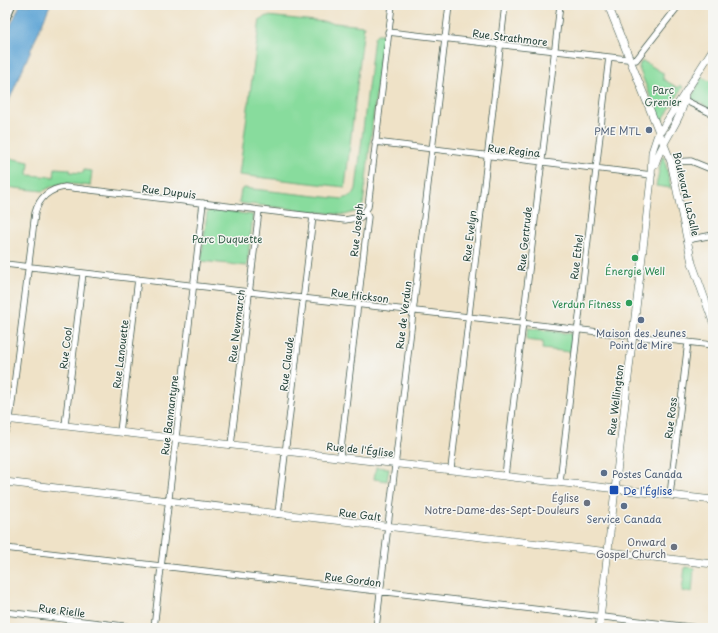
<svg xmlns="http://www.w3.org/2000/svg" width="718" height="633" font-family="'Playpen Sans',sans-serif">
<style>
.green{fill:#88dc9d;stroke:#548c68}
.water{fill:#61a6d6;stroke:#407285}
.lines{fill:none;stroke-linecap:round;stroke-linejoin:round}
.minor-casing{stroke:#3e564a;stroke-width:7}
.major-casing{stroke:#3e564a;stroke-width:8}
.highway-casing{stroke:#3e564a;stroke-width:10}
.minor{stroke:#fff;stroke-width:5.5}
.major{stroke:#fff;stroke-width:7}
.highway{stroke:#fff;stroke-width:8}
.service-dot{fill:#5c6f8a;stroke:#f6f6f2;stroke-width:1.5}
.leisure-dot{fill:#2e9e5b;stroke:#f6f6f2;stroke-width:1.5}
.transit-dot{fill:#1a4fb4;stroke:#f6f6f2;stroke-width:1.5}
.worship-dot{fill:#6b7280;stroke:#f6f6f2;stroke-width:1.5}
.labels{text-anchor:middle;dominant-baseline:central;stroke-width:3;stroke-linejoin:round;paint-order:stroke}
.street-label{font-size:10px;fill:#1f3d34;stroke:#f6f6f2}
.park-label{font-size:10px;fill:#345d49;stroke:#f6f6f2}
.service-label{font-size:10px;fill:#4e5e75;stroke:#f6f6f2}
.leisure-label{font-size:10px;fill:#27864d;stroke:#f6f6f2}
.transit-label{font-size:10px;fill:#164399;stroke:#f6f6f2;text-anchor:start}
.worship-label{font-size:10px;fill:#5b616d;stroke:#f6f6f2;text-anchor:end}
</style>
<rect width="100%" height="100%" fill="#f6f6f2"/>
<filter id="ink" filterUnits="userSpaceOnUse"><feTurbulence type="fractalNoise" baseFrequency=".025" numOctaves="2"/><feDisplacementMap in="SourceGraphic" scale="8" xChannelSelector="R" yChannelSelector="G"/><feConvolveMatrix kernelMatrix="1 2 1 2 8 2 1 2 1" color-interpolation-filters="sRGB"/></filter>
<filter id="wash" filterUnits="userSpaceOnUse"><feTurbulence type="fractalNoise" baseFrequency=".012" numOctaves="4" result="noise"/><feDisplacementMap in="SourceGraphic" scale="16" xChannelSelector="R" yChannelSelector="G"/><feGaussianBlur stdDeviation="0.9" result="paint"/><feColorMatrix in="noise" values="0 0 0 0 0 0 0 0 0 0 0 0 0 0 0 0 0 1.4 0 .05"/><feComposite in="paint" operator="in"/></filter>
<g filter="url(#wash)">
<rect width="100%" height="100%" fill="#efe2c7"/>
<!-- green -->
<path class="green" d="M267 16 364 26 345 187 239 175 260 19Z
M377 34H383L363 205 358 211 345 215 239 203 241 190 244 188 343 199 353 195 356 189 374 37Z
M643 61 663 73V79L678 88 680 85 683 87 662 121H660L639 68 640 63Z
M702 77 713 83V110L691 98Z
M5 157 29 162 28 175 54 177 55 168 70 169V172L83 173 84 170 92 171 90 186 63 183 53 186 43 191 5 187Z
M662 157H664L671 188 656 186Z
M211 209 253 215 247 266 201 261 207 213Z
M528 328 572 334 571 352 542 349 543 342 526 340Z
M376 467 389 468 387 481 374 479Z
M685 567 694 568 692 593 682 591Z"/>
<!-- water -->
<path class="water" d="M20 5H50L5 110V38Z"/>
</g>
<g filter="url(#ink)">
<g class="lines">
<defs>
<path id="minor" d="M388 32 636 60 679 5
M682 99 713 114
M375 142 652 175
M671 162 691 161 713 170
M687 240 713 235
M5 264 713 345
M10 419 35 213C39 198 49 189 65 187L345 220 361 217 368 207 392 5
M65 425 83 273
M120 432 138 279
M231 445 259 210
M340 457 368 217 365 212
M451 469 505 5
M505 476 560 5
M560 482 609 57
M670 495 688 342
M278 514 313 216
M5 548 699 628
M5 612 141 628
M154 628 203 203
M376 628 449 5"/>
<path id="major" d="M608 5 671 162 692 263 713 322
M655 164C662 140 682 121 685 96
M5 419 713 500
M5 431 10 419
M5 482 713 564
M599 628 651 179 652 152 657 137 713 49"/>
<path id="highway" d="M5 19 11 5"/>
</defs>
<!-- minor casing -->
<use href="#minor" class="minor-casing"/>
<!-- major casing -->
<use href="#major" class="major-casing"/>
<!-- highway casing -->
<use href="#highway" class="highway-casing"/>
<!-- minor -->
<use href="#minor" class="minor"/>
<!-- major -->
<use href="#major" class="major"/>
<!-- highway -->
<use href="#highway" class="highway"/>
</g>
</g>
<!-- markers -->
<g class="service-dot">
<circle cx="649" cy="130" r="4"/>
<circle cx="641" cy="320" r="4"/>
<circle cx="604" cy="473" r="4"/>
<circle cx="624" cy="506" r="4"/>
</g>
<g class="leisure-dot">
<circle cx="635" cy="258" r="4"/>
<circle cx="629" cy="303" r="4"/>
</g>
<rect class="transit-dot" x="609" y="485" width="10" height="10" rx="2"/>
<g class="worship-dot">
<circle cx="587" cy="503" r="4"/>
<circle cx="674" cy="547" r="4"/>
</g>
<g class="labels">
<!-- street labels -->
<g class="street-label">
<text transform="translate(510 37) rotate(7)">Rue Strathmore</text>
<text transform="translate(514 150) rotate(6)">Rue Regina</text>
<text transform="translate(169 191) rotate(7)">Rue Dupuis</text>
<text transform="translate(687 194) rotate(77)">Boulevard LaSalle</text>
<text transform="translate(356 230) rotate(-84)">Rue Joseph</text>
<text transform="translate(469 236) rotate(-83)">Rue Evelyn</text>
<text transform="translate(524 239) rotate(-84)">Rue Gertrude</text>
<text transform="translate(576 257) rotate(-83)">Rue Ethel</text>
<text transform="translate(360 295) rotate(7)">Rue Hickson</text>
<text transform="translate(403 315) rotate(-83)">Rue de Verdun</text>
<text transform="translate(236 326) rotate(-83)">Rue Newmarch</text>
<text transform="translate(65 348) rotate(-83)">Rue Cool</text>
<text transform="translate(120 354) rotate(-83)">Rue Lanouette</text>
<text transform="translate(286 364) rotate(-83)">Rue Claude</text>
<text transform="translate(615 400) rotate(-83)">Rue Wellington</text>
<text transform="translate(169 415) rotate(-83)">Rue Bannantyne</text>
<text transform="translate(670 418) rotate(-83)">Rue Ross</text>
<text transform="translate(360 449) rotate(6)">Rue de l'Église</text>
<text transform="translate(360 514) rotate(7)">Rue Galt</text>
<text transform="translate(353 579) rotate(7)">Rue Gordon</text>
<text transform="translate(62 610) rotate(7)">Rue Rielle</text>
</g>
<!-- park labels -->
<g class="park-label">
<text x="663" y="89">Parc<tspan x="663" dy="12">Grenier</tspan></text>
<text x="227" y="238">Parc Duquette</text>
</g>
<!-- service labels -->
<g class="service-label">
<text x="641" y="130" text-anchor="end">PME MTL</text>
<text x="641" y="332">Maison des Jeunes<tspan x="641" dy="12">Point de Mire</tspan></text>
<text x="612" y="473" text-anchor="start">Postes Canada</text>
<text x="624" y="518">Service Canada</text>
</g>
<!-- leisure labels -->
<g class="leisure-label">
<text x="635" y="270">Énergie Well</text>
<text x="621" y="303" text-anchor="end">Verdun Fitness</text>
</g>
<!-- transit labels -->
<g class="transit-label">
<text x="623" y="490">De l'Église</text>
</g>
<!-- worship labels -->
<g class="worship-label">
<text x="579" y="497">Église<tspan x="579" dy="12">Notre-Dame-des-Sept-Douleurs</tspan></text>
<text x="666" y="541">Onward<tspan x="666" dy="12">Gospel Church</tspan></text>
</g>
</g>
<!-- margin -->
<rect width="718" height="633" fill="none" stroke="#f6f6f2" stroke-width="20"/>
</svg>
